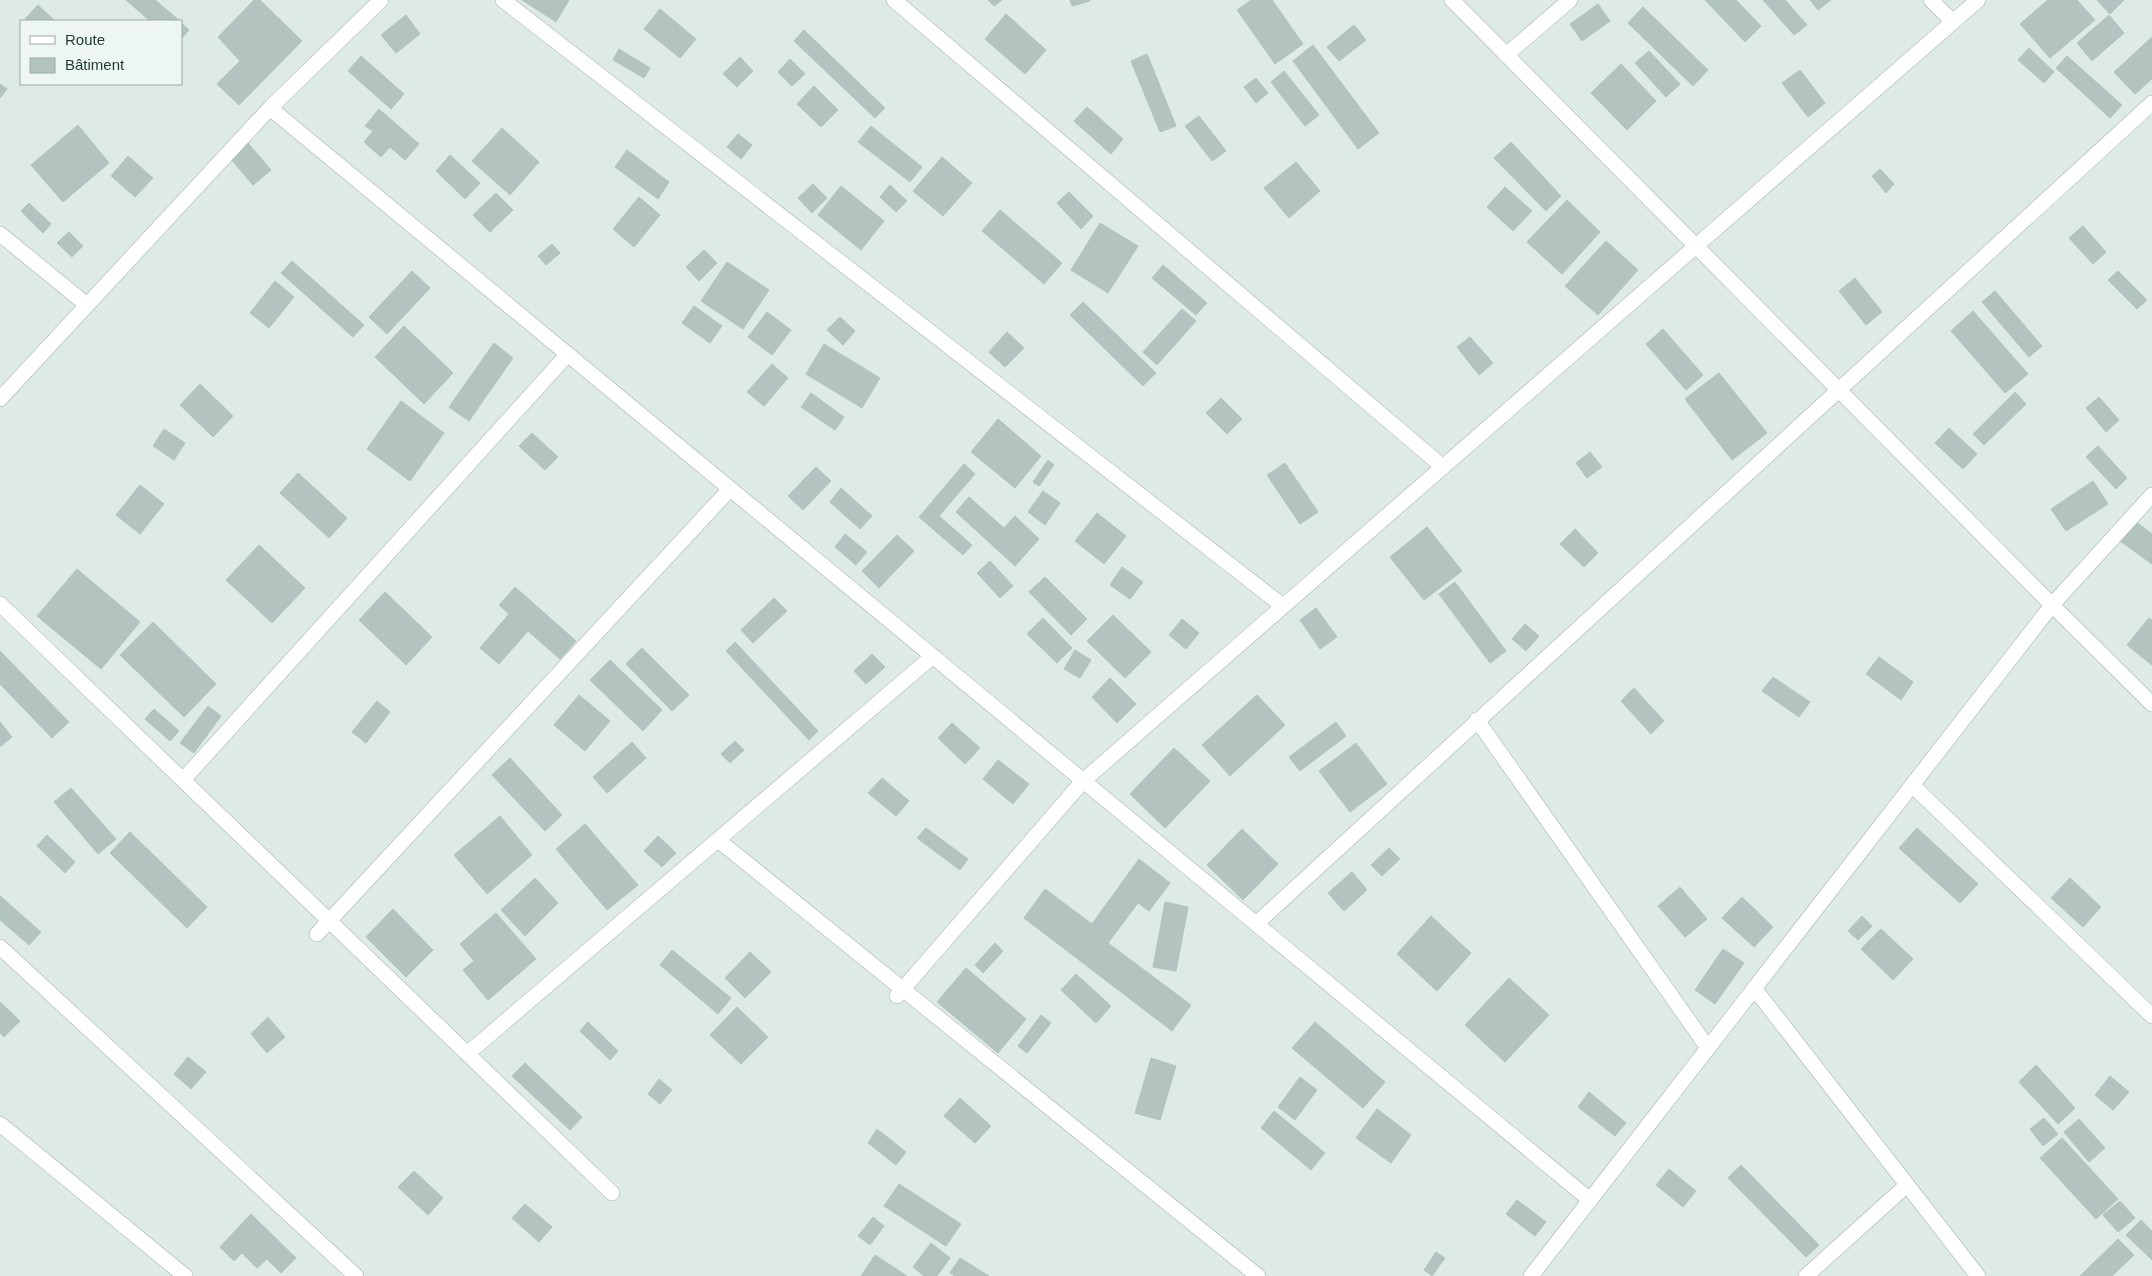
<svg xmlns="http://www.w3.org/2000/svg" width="2152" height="1276" font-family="Arial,sans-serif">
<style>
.building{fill:#b3c4c0;stroke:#b0c3bf}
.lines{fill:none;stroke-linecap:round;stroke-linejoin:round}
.street-casing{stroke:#a0b1ae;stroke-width:16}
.street{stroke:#fff;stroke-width:15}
</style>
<rect width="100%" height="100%" fill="#ddeae6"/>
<!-- building -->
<path class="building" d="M126 0H155L180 21H150Z
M254 0H260L302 41 239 105 217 84 240 61 218 37Z
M522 0H569L556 22Z
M988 0H1002L994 6Z
M1070 0H1089L1090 1 1072 6Z
M1251 0H1272L1303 44 1275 64 1237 10Z
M1705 0H1736L1761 26 1745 42Z
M1763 0H1785L1807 25 1794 35Z
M1810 0H1831L1818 10Z
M2048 0H2077L2095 20 2050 58 2020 24Z
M2097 0H2124L2110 14Z
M1598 4 1610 21 1582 41 1570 24Z
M38 5 54 20 53 21H27L25 19Z
M1643 7 1708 70 1693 86 1628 23Z
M660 9 696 39 680 58 644 29Z
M1006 14 1046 50 1025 74 985 39Z
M406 15 420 34 396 53 381 35Z
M2109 15 2124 33 2092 61 2077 43Z
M181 23 189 30 181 39Z
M1354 25 1366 40 1339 61 1327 47Z
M804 30 885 108 875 118 794 41Z
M2152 37V79L2135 94 2114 72Z
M1313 45 1379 133 1358 149 1293 61Z
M2029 48 2054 72 2044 83 2018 60Z
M619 49 650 68 644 78 613 60Z
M1649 51 1680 84 1666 97 1635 63Z
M1147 54 1176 126 1160 132 1131 61Z
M361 56 404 94 391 109 348 71Z
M2067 56 2122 105 2110 118 2056 68Z
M740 57 753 71 737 87 723 74Z
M790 59 805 74 792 86 778 72Z
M1621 64 1656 101 1627 130 1591 93Z
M1800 70 1825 103 1808 117 1782 83Z
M1284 71 1319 115 1305 126 1271 82Z
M1256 78 1268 93 1256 103 1244 87Z
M0 84 7 89 0 98Z
M814 86 838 110 821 127 797 104Z
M1087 107 1123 139 1111 154 1074 121Z
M379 109 419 144 405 160 390 147 381 157 364 142 373 131 365 126Z
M1199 116 1226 151 1212 161 1185 126Z
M78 125 109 163 63 202 31 165Z
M871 126 922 167 910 182 858 142Z
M502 128 539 162 510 195 472 161Z
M738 134 752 145 741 159 727 147Z
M242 136 271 170 253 185 224 151Z
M1511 142 1561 196 1546 211 1494 158Z
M627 150 669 182 658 199 615 167Z
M450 155 480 183 465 199 436 171Z
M128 156 153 178 135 197 111 176Z
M942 157 972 183 943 216 913 191Z
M1296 162 1320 191 1289 218 1264 188Z
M1880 169 1894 184 1886 193 1872 176Z
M813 184 827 198 812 213 798 198Z
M890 185 907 201 896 212 880 197Z
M841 186 884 221 861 250 818 215Z
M1505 187 1532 211 1513 231 1487 207Z
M1069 192 1093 216 1081 229 1057 203Z
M496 193 513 210 490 232 473 215Z
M639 197 660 215 634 247 613 229Z
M1567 200 1600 232 1562 274 1527 242Z
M29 203 51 224 43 233 21 211Z
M1000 210 1062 263 1044 284 982 231Z
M1100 223 1138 246 1108 293 1071 270Z
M2083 226 2106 252 2093 264 2069 238Z
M69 232 83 246 72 257 57 243Z
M1606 241 1638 270 1598 315 1565 286Z
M552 244 560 253 546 265 538 256Z
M704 250 717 263 699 281 686 267Z
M292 261 364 325 353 337 281 273Z
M727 262 769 290 743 329 701 301Z
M1163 265 1207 303 1196 315 1152 278Z
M412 271 430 288 387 334 369 317Z
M2118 271 2147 300 2137 309 2108 280Z
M1855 278 1882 312 1866 325 1839 291Z
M275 281 294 297 269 328 250 313Z
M1995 291 2042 346 2029 357 1982 302Z
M1083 302 1156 373 1143 386 1070 315Z
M694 306 722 326 710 343 682 323Z
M1182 309 1196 321 1157 365 1143 352Z
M1973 311 2028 374 2005 393 1951 331Z
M767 312 791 330 772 355 748 337Z
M840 317 855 331 843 345 827 330Z
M404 326 453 373 424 404 375 357Z
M1663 329 1703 375 1686 390 1646 344Z
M1007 332 1024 348 1005 367 989 352Z
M1470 337 1493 363 1479 375 1457 347Z
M494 343 513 358 469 421 449 407Z
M824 344 880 378 862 408 806 374Z
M772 364 788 378 764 406 747 392Z
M1719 373 1767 433 1732 460 1685 399Z
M200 384 233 416 213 437 180 405Z
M2015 392 2026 404 1984 445 1973 434Z
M811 393 844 417 835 430 801 407Z
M2099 397 2119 420 2106 432 2086 408Z
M1221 398 1242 419 1227 434 1206 413Z
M401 401 444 433 410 481 367 449Z
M998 419 1041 456 1015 488 971 452Z
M1949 428 1977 454 1963 469 1935 443Z
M164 429 185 443 174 460 153 446Z
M532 433 558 457 545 470 519 446Z
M2098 446 2127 478 2116 489 2086 457Z
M1590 452 1602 467 1587 478 1576 463Z
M1048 460 1054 465 1039 486 1033 482Z
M1285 463 1318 512 1300 524 1267 475Z
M964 464 975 474 939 516 972 545 963 555 919 517Z
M816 467 831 481 803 510 788 496Z
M298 473 347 518 329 538 280 493Z
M2093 481 2108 504 2066 531 2051 509Z
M140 485 164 504 140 534 116 515Z
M841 488 872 516 860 529 830 502Z
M1043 491 1060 503 1045 525 1028 512Z
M969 497 1004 528 1015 516 1039 539 1015 566 956 512Z
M1097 513 1126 536 1104 564 1075 541Z
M2135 521 2152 534V564L2120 541Z
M1427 527 1462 571 1424 600 1390 557Z
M1575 529 1598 553 1584 567 1560 544Z
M845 534 867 552 856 565 835 547Z
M897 535 914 551 879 588 862 571Z
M259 545 305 588 272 623 226 580Z
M990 561 1013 586 1000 598 977 573Z
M1122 567 1143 582 1130 599 1110 585Z
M77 569 140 622 101 669 37 616Z
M1045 577 1087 619 1071 635 1029 592Z
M1455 582 1506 651 1490 663 1439 594Z
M515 587 576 641 560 659 528 631 499 664 480 648 509 614 499 605Z
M385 592 432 637 406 665 359 620Z
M774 598 787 611 753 643 741 630Z
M1316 608 1337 637 1320 649 1300 620Z
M1113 615 1151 652 1125 678 1087 641Z
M1043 618 1072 648 1057 663 1027 634Z
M2149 618 2152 620V665L2127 645Z
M1182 619 1199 633 1186 649 1169 635Z
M153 622 216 684 184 717 120 655Z
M1525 624 1539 636 1526 651 1512 639Z
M735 642 818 731 809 740 726 651Z
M642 648 689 695 672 711 626 664Z
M1075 650 1091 660 1080 678 1064 669Z
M0 651 69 722 52 738 0 684Z
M872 654 885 667 866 684 854 671Z
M1879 657 1913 682 1901 700 1866 674Z
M610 660 662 710 643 731 590 680Z
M1773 677 1810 702 1799 717 1762 691Z
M1110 678 1136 704 1117 723 1092 697Z
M1634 688 1664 721 1651 734 1621 701Z
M579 695 610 721 585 751 554 725Z
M1257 695 1285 725 1230 776 1202 745Z
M377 701 390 712 366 743 352 732Z
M208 706 221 716 194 753 180 743Z
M154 709 179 731 170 741 145 719Z
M0 722 12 737 0 747Z
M1336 722 1346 736 1300 771 1289 757Z
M952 723 980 748 965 764 938 738Z
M735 741 744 750 730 763 721 754Z
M632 742 646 758 607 793 593 777Z
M1356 743 1387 784 1350 812 1319 771Z
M1174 748 1210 781 1165 828 1130 794Z
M510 758 562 815 545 831 492 775Z
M998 760 1029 784 1013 804 983 779Z
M882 778 909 801 896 816 868 793Z
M71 788 116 839 98 854 54 802Z
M500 816 532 855 487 894 454 855Z
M585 824 638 885 607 910 556 849Z
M926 828 968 859 960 870 917 838Z
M1917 828 1978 884 1960 903 1899 848Z
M1242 829 1278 864 1243 900 1207 865Z
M130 832 207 907 187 928 110 853Z
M47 835 75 862 65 873 37 846Z
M658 836 676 853 662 867 644 851Z
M1389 848 1400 859 1382 876 1371 865Z
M1139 859 1170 883 1149 911 1138 903 1108 943 1191 1005 1172 1031 1024 918 1045 889 1092 924Z
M1352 872 1367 890 1344 911 1328 893Z
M535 878 558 903 525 936 501 910Z
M2070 878 2101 907 2083 927 2051 898Z
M1680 887 1707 919 1685 937 1658 906Z
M0 896 41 932 29 945 0 920Z
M1742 897 1773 927 1754 947 1722 918Z
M1165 902 1188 907 1176 971 1153 967Z
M393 909 433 950 406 977 366 937Z
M496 913 536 959 488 1000 463 970 474 961 460 944Z
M1431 916 1471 953 1437 991 1397 954Z
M1862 916 1872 926 1858 940 1848 931Z
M1881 929 1913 959 1893 980 1861 949Z
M995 943 1003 951 983 973 975 965Z
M1723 949 1744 963 1715 1004 1695 990Z
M672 950 731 998 718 1014 660 965Z
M750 952 771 972 745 998 725 978Z
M966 968 1026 1019 998 1053 937 1002Z
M1076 974 1111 1006 1096 1023 1061 990Z
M1509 978 1549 1015 1505 1062 1465 1025Z
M0 1002 20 1021 4 1037 0 1033Z
M737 1007 768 1037 741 1064 710 1035Z
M1041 1015 1051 1023 1027 1053 1018 1046Z
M268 1017 285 1037 267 1053 251 1034Z
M588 1022 618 1051 610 1060 580 1031Z
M1315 1022 1385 1082 1363 1108 1292 1048Z
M188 1057 206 1072 191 1089 174 1074Z
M1151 1058 1176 1066 1160 1120 1135 1113Z
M525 1063 582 1117 570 1130 512 1076Z
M2036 1065 2075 1108 2058 1124 2019 1082Z
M2110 1076 2129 1092 2113 1110 2095 1095Z
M1300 1077 1317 1090 1295 1120 1278 1107Z
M659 1079 672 1090 660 1104 648 1094Z
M1589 1092 1626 1123 1615 1136 1578 1107Z
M960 1098 991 1126 975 1143 944 1116Z
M1377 1109 1411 1135 1391 1163 1356 1138Z
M1274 1111 1325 1153 1311 1170 1261 1128Z
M2044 1118 2058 1134 2043 1146 2030 1129Z
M2079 1119 2105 1148 2089 1162 2064 1132Z
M877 1129 906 1152 896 1165 868 1143Z
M2062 1138 2118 1199 2096 1219 2040 1158Z
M1741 1165 1819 1245 1806 1257 1728 1178Z
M1669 1169 1696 1191 1683 1207 1656 1185Z
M414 1171 443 1198 428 1215 398 1187Z
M899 1184 961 1224 946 1246 884 1206Z
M1517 1200 1546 1222 1535 1236 1506 1214Z
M2120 1201 2135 1218 2118 1232 2103 1215Z
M525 1204 552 1227 539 1242 512 1218Z
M251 1214 296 1258 281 1273 267 1259 257 1268 242 1253 234 1261 220 1247Z
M873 1217 884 1226 870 1245 858 1236Z
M2141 1220 2152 1231V1260L2126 1235Z
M2118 1239 2134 1255 2112 1276H2080Z
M931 1243 950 1258 937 1276H924L913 1267Z
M1436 1252 1445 1258 1432 1276 1424 1270Z
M875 1255 907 1276H861Z
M960 1258 989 1276H955L950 1273Z"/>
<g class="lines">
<defs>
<path id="street" d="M503 0 1283 606
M894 0 1443 467
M1452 0 2052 605 2152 704
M1931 0 1953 22
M1506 55 1570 0
M270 108 1590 1200
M0 234 87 305
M0 399 270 108 381 0
M0 604 612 1193
M1477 720 1708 1048
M183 780 568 354
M1912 785 2152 1016
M718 840 1258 1276
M1256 924 2152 103
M317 934 730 489
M0 947 356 1276
M1754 988 1978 1276
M897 996 1083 781 1978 0
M467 1054 933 656
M0 1124 185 1276
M1531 1276 2052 605 2152 495
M1806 1276 1907 1185"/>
</defs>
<!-- street casing -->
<use href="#street" class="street-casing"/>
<!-- street -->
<use href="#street" class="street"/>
</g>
<!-- legend -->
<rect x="20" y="20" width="162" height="65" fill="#eef6f4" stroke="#9baaa8"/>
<rect x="30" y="36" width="25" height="8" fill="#ffffff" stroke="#9baaa8"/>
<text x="65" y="45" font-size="15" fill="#1f3937">Route</text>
<rect x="30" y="58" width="25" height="15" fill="#b3c4c0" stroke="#9baaa8"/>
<text x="65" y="70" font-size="15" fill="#1f3937">Bâtiment</text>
</svg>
